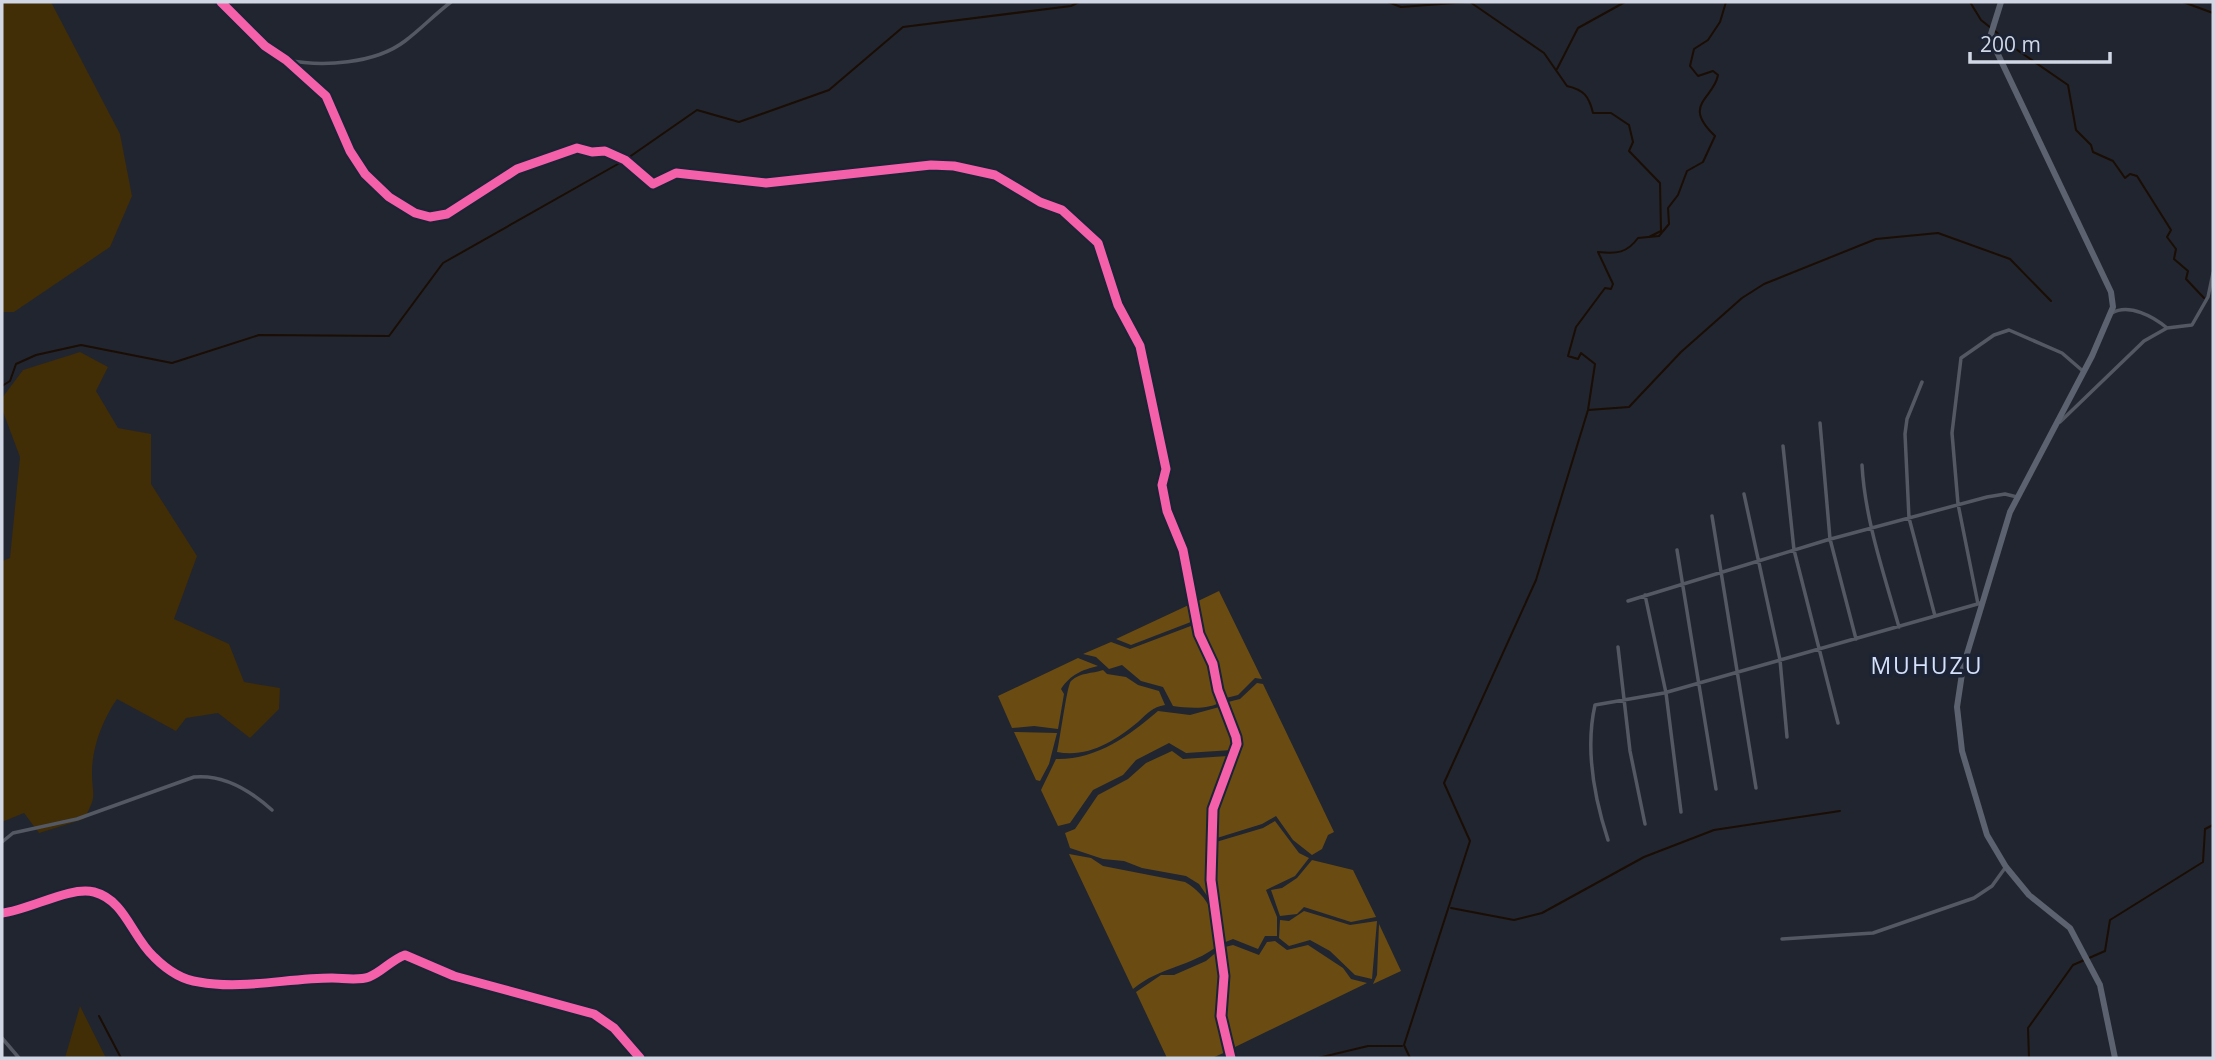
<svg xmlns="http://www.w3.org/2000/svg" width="2215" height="1060" font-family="'Open Sans',sans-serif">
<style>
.green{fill:#412d06}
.forest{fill:#6a4c12}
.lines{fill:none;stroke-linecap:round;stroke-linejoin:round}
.stream{stroke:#1a0d04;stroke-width:2}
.minor{stroke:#535863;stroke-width:3.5}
.primary{stroke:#5c6270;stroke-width:6}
.cycleway-casing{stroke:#1b2335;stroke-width:13}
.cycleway{stroke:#f560ab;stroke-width:9}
.labels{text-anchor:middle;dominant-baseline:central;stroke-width:7;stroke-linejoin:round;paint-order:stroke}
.quarter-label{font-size:23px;letter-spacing:2px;fill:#d5e1fa;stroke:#1b2335}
</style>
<rect width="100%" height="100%" fill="#21252f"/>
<!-- green -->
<path class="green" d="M2 2H51L120 134 132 196 110 247 14 312H2Z
M80 352 108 367 96 391 118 428 151 434V484L197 556 174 619 229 644 244 682 280 688 279 709 250 738 218 713 186 718 176 731 117 699C103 719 92 747 92 772 92 797 98 794 84 819L39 833 24 813 2 822V561L10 558 20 457 2 409V398L23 370Z
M80 1006 106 1058H65Z"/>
<!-- forest -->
<path class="forest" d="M1219 591 1262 679 1255 678 1238 695 1226 698 1202 636 1196 602Z
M1193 603 1196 620 1131 645 1116 639Z
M1196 624 1197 634 1222 701C1210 710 1188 708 1173 706L1163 687 1141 681 1122 665 1109 669 1096 657 1083 654 1111 642 1130 649Z
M1078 658 1098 666C1082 670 1071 674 1061 689L1064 694 1058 729 1034 726 1012 728 998 696Z
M1103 670 1107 674 1126 677 1138 685 1159 691 1165 705C1152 707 1148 713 1138 722 1115 741 1088 758 1057 752 1060 740 1067 685 1071 681 1081 672 1092 674 1103 670Z
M1257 683 1263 684 1334 832 1328 835 1322 849 1312 855 1293 840 1276 816 1262 824 1217 838 1213 809 1240 741 1228 702 1240 699Z
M1223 706 1234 741 1232 750 1186 753 1169 743 1136 760 1123 775 1093 790 1070 823 1058 826 1041 790 1056 759C1096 760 1129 736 1158 711L1190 715Z
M1014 732 1057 733 1049 764 1040 781 1036 780Z
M1172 751 1183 759 1228 756 1208 809 1207 887 1210 900 1199 884 1186 876 1142 868 1124 861 1103 859 1070 848 1065 833 1075 829 1098 795 1128 779 1146 763Z
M1275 821 1299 853 1309 858 1295 876 1266 890 1277 917V936H1265L1258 949 1233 939 1223 943 1214 889 1216 842 1263 828Z
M1069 854 1091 858 1103 866 1185 882C1210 897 1216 917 1219 945 1189 968 1161 966 1133 989Z
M1312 860 1353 870 1376 917 1351 922 1304 907 1297 914 1280 916 1271 890 1282 888 1297 878Z
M1304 911 1350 925 1377 921 1372 979 1355 975 1330 951 1310 940 1289 946 1279 938 1280 920 1289 921Z
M1379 924 1401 971 1373 984 1377 975Z
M1275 941 1287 950 1308 945 1343 968 1351 979 1367 983 1235 1047 1225 1019V947L1233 945 1259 955 1267 942Z
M1219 950V1021L1228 1051 1212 1058H1167L1136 992 1161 975H1174L1206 961Z"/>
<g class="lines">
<!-- stream -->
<path class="stream" d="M1388 2 1401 7 1468 2
M1470 2 1544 53 1567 86C1584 90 1589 96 1593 113H1611L1629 125 1633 142 1629 151 1660 183 1661 231 1649 237
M1970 2 1981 20 1991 28
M2183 2 2213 13
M1995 31 2010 45 2068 85 2076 130 2091 145 2093 152 2113 161 2125 178 2130 174 2137 176 2171 230 2167 237 2176 249 2174 259 2188 271 2186 279 2204 298
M1557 69 1578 28 1625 2
M2 386 10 381 16 364 36 355 81 345 172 363 259 335 389 336 443 263 625 160 697 110 739 122 829 90 903 27 1071 6 1079 2
M1588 410 1629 407 1681 352 1742 298 1764 284 1876 239 1938 233 2010 259 2051 301
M1451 908 1514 920 1542 913 1644 857 1714 830 1840 811
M99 1016 121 1058
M1318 1058 1368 1046H1402
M1410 1058 1404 1045 1470 841 1444 783 1536 580 1588 410 1595 364 1581 353 1578 359 1568 356 1576 327 1605 288 1611 289 1613 284 1598 252C1617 254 1627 253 1638 238L1659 236 1669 224 1668 208 1678 195 1687 171 1703 162 1715 136C1681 104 1714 99 1718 75L1713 71 1698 76 1690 66 1694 49 1708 40 1720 22 1726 2
M2029 1058 2028 1028 2073 965 2105 951 2110 920 2203 862 2205 829 2213 825"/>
<!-- minor -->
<path class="minor" d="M221 2 265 46 286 60 326 96 350 151 365 174 389 197 415 213 430 217 447 214 517 169 577 148 592 152 605 151 625 160 653 184 676 173 766 183 931 165 954 166 995 175 1040 202 1062 210 1098 243 1118 305 1140 346 1166 469 1162 485 1167 511 1183 550 1199 634 1213 664 1218 690 1236 737 1237 744 1213 809 1211 880 1224 976 1221 1016 1231 1058
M287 60C322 67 375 64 405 41 421 29 435 14 451 2
M2112 313C2129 303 2154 317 2167 328
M1922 382 1907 419 1905 434 1909 518 1935 616
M2060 422 2144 341 2167 328 2192 325 2208 297 2213 273
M1820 423 1830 539 1856 639
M1783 446 1794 550 1838 723
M1862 465C1865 520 1884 574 1899 627
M1744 494 1780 660 1787 737
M1712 516 1756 788
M1677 550 1716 789
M1645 595 1666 693 1681 812
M1628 601 1827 540 1987 497 2005 494 2017 497
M1978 604 1958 504 1952 433 1961 358 1994 335 2009 330 2062 353 2084 372
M1618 647 1630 751 1645 824
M1608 840C1594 797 1585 749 1595 705L1664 693 1981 603
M2 842 13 833 77 819 194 777C224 774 251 791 272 810
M2 913C30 910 69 886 94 892 125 900 132 937 154 957 166 969 182 980 199 982 242 990 288 978 332 978 343 978 358 981 369 977 382 972 391 960 405 955L454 976 594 1014 614 1028 640 1058
M1782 939 1873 933 1974 898 1992 886 2005 868
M2 1038 19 1058"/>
<!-- primary -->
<path class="primary" d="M2001 2 1991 34 1994 46 2111 292 2113 307 2092 356 2010 512 1963 667 1957 707 1962 751 1987 835 2006 867 2029 895 2070 928 2100 985 2115 1058"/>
<defs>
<path id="cycleway" d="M221 2 265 46 286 60 326 96 350 151 365 174 389 197 415 213 430 217 447 214 517 169 577 148 592 152 605 151 625 160 653 184 676 173 766 183 931 165 954 166 995 175 1040 202 1062 210 1098 243 1118 305 1140 346 1166 469 1162 485 1167 511 1183 550 1199 634 1213 664 1218 690 1236 737 1237 744 1213 809 1211 880 1224 976 1221 1016 1231 1058
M2 913C30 910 69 886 94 892 125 900 132 937 154 957 166 969 182 980 199 982 242 990 288 978 332 978 343 978 358 981 369 977 382 972 391 960 405 955L454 976 594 1014 614 1028 640 1058"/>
</defs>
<!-- cycleway casing -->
<use href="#cycleway" class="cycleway-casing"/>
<!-- cycleway -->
<use href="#cycleway" class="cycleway"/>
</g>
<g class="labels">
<!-- quarter labels -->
<g class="quarter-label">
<text x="1927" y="665">MUHUZU</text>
</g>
</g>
<!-- border -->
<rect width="2215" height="1060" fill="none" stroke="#d1d7e4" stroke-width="7"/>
<!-- scale -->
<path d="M1970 52v10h140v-10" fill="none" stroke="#d1d7e4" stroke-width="3.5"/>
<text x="1980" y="52" font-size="21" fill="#d1d7e4" stroke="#1b2335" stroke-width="5" paint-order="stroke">200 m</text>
</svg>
